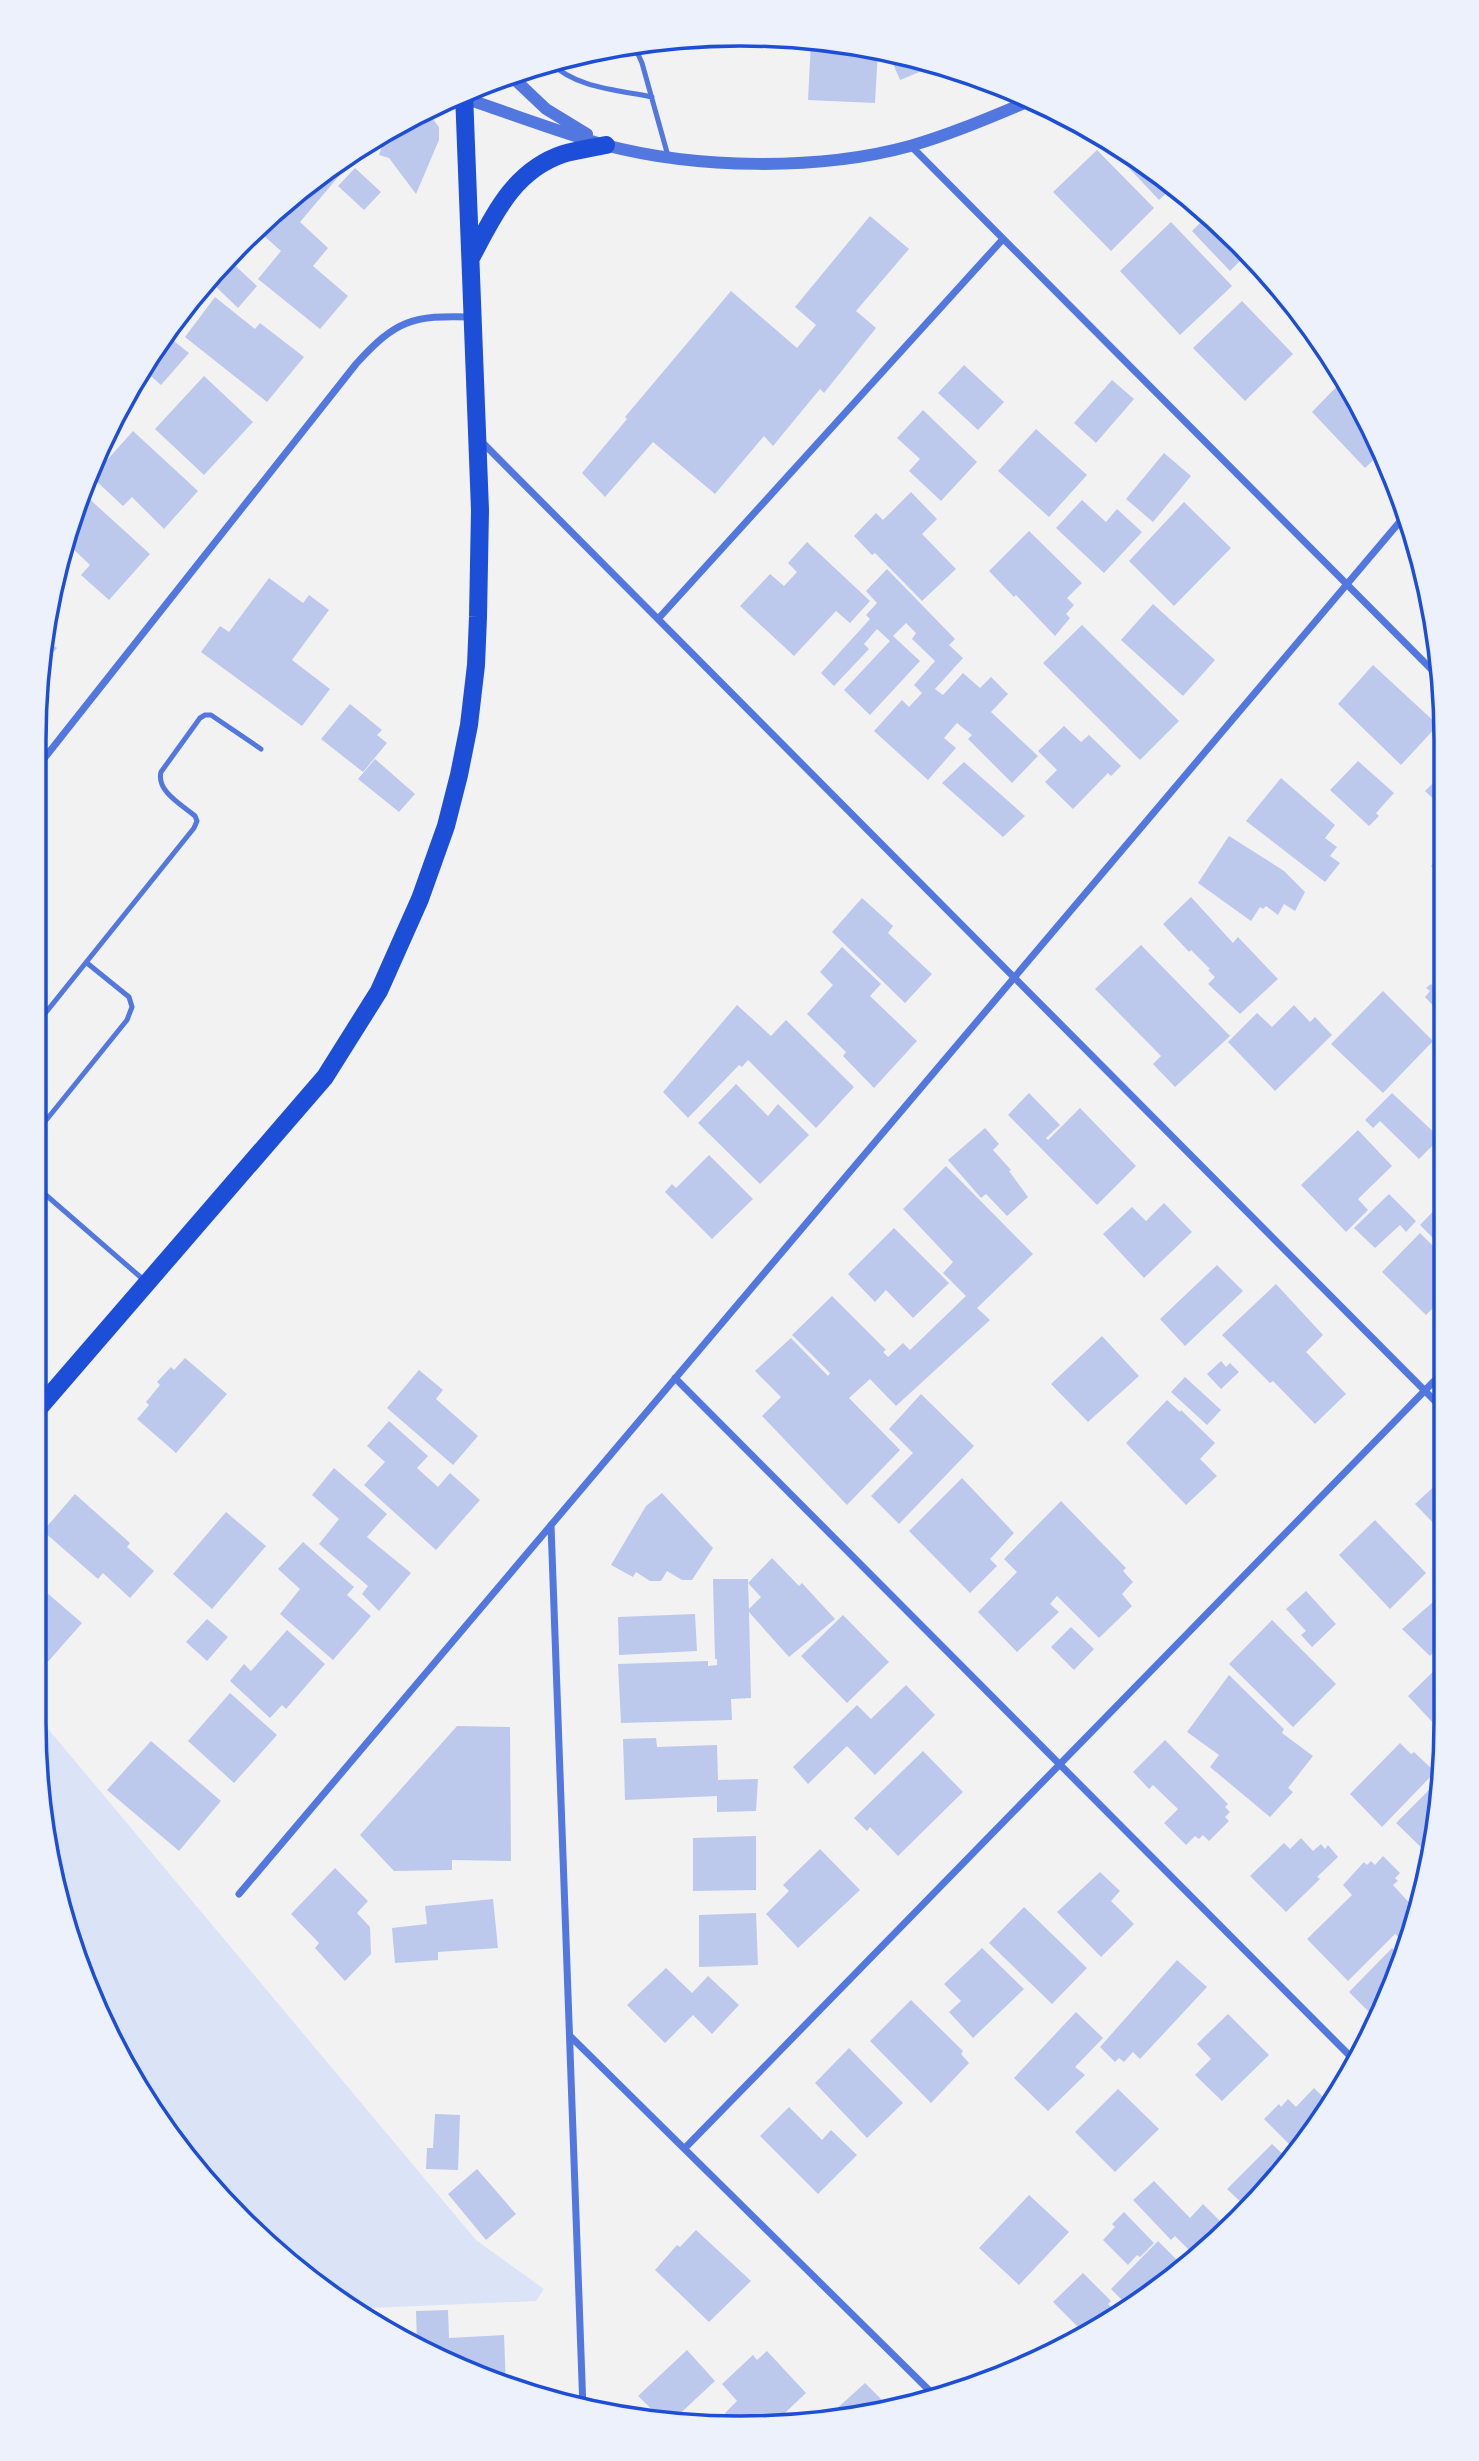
<svg xmlns="http://www.w3.org/2000/svg" width="1479" height="2461" font-family="Inter,sans-serif">
<style>
.green{fill:#dbe4f7}
.building{fill:#bdc9ec;fill-rule:evenodd}
.lines{fill:none;stroke-linecap:round;stroke-linejoin:round}
.service{stroke:#5277de;stroke-width:5}
.minor{stroke:#5277de;stroke-width:7}
.tertiary{stroke:#5277de;stroke-width:12}
.primary{stroke:#1d4ed8;stroke-width:18}
.rim{fill:none;stroke:#1d4ed8;stroke-width:3.5}
</style>
<rect width="100%" height="100%" fill="#f2f2f2"/>
<!-- green -->
<path class="green" d="M39 1718 476 2240 544 2289 536 2301 347 2309 240 2221 179 2151 106 2034 71 1948 39 1814Z"/>
<!-- building -->
<path class="building" d="M826 41 878 50 875 103 808 100 811 42 826 43Z
M888 52 922 57 939 64 900 80Z
M419 113 432 118 439 127V140L416 194 389 158 379 155 389 127Z
M1096 133 1169 179 1175 185 1159 200Z
M1097 150 1154 208 1111 251 1053 192Z
M345 158 350 163 300 222 328 248 313 266 348 296 320 329 258 279 281 251 255 228 274 209Z
M355 168 381 192 364 210 338 186Z
M1208 215 1248 253 1230 271 1192 231Z
M870 216 909 249 856 311 876 328 824 393 820 389 773 446 764 436 715 494 653 442 605 497 582 473 627 419 625 417 731 291 797 348 816 325 795 307Z
M1171 222 1232 286 1180 335 1120 271Z
M227 258 257 286 238 308 208 279Z
M1263 267 1271 274 1287 299 1260 270Z
M215 297 255 329 260 323 304 357 267 402 185 337Z
M1242 301 1293 354 1245 401 1193 348Z
M165 334 189 353 161 385 144 370Z
M964 365 1004 402 978 430 938 393Z
M204 376 253 422 204 475 155 429Z
M1112 380 1134 399 1096 443 1074 423Z
M1342 381 1355 395 1381 453 1365 468 1312 412Z
M923 410 977 462 941 501 909 471 920 459 897 438Z
M1036 429 1087 475 1049 517 998 471Z
M133 431 198 491 164 529 132 497 123 506 92 477Z
M1164 453 1191 476 1153 522 1126 499Z
M911 492 937 519 922 534 956 569 922 601 875 553 872 555 854 536 876 513 883 520Z
M85 495 150 554 109 600 81 575 90 565 67 543 78 502Z
M1082 500 1106 522 1117 509 1142 532 1104 573 1056 528Z
M1184 502 1231 548 1174 606 1129 561Z
M1029 531 1082 583 1067 598 1074 605 1066 614 1070 618 1055 636 1016 595 1014 597 989 571Z
M807 542 870 601 850 623 836 611 794 656 740 606 770 574 784 586 797 572 788 563Z
M887 569 955 639 949 645 963 658 935 689 943 695 963 673 980 688 991 677 1008 694 991 712 1038 756 1012 783 968 739 972 735 957 723 944 738 956 748 928 780 874 731 902 700 909 707 922 693 914 685 935 661 912 639 916 633 906 623 893 636 920 661 870 715 844 690 890 641 877 629 864 644 869 649 834 686 821 673 870 619 866 615 877 603 866 591Z
M269 578 303 603 309 595 329 610 292 660 330 689 302 726 201 652 220 626 229 632Z
M1153 604 1215 660 1183 696 1121 640Z
M1082 625 1179 721 1140 760 1043 663Z
M42 636 57 648 39 671V648Z
M1373 665 1438 725 1401 765 1338 704Z
M350 704 382 730 377 735 387 743 363 772 321 739Z
M1064 726 1081 742 1089 735 1121 766 1111 776 1108 773 1073 809 1045 782 1057 770 1038 751Z
M375 759 415 794 399 812 358 779Z
M1358 761 1394 793 1376 813 1379 816 1369 826 1330 790Z
M964 762 1025 816 1003 837 942 783Z
M1444 772V809L1425 791Z
M1281 778 1335 825 1325 838 1337 847 1330 856 1340 863 1325 882 1246 821Z
M1229 836 1284 871 1305 892 1295 911 1284 904 1278 915 1266 906 1263 909 1260 907 1251 921 1198 883Z
M1444 854 1443 879 1431 866Z
M1443 892V912L1433 902Z
M1191 897 1233 943 1238 937 1278 979 1240 1014 1208 984 1215 977 1208 970 1210 969 1191 950 1189 952 1163 924Z
M862 898 893 926 888 933 932 974 905 1003 832 932Z
M1141 945 1230 1036 1175 1087 1153 1064 1161 1056 1095 989Z
M842 947 881 984 870 996 917 1041 874 1088 843 1056 846 1052 807 1014 833 985 820 972Z
M1443 982V1016L1425 997 1430 991 1426 988 1431 984 1436 988Z
M1383 991 1433 1041 1383 1093 1331 1044Z
M737 1005 771 1036 786 1020 854 1087 816 1128 748 1060 742 1067 739 1065 688 1118 663 1092Z
M1294 1005 1310 1022 1315 1017 1332 1035 1275 1091 1228 1042 1257 1013 1272 1027Z
M736 1084 768 1116 778 1104 809 1135 760 1184 698 1123Z
M1029 1093 1060 1125 1046 1138 1048 1140 1080 1108 1136 1166 1097 1205 1008 1115Z
M1392 1093 1440 1138 1419 1159 1380 1121 1373 1128 1365 1120Z
M985 1128 999 1144 993 1150 1011 1170 1009 1171 1028 1197 1007 1216 986 1194 981 1198 948 1160Z
M1358 1130 1392 1166 1358 1199 1368 1210 1346 1232 1301 1185Z
M709 1155 753 1199 712 1239 665 1192 672 1184 676 1188Z
M946 1166 1033 1254 977 1308 990 1320 896 1406 870 1379 849 1398 900 1450 847 1505 762 1416 781 1397 755 1371 791 1338 828 1376 830 1373 792 1335 832 1296 886 1350 883 1352 888 1357 903 1343 910 1350 966 1296 943 1273 953 1262 903 1209Z
M1389 1194 1416 1221 1406 1232 1400 1225 1375 1248 1354 1228Z
M1442 1202V1247L1420 1225Z
M1164 1203 1192 1232 1144 1278 1103 1234 1132 1207 1146 1221Z
M894 1228 949 1283 913 1318 886 1290 875 1302 848 1274Z
M1420 1233 1442 1255V1299L1426 1315 1382 1272Z
M1217 1265 1243 1291 1185 1346 1160 1319Z
M1276 1284 1323 1335 1306 1352 1346 1394 1315 1424 1273 1381 1270 1383 1222 1335Z
M1102 1336 1139 1376 1088 1422 1051 1384Z
M185 1358 227 1394 176 1453 137 1419 149 1405 146 1402 160 1385 157 1382 171 1367 174 1370Z
M1221 1361 1226 1367 1230 1363 1239 1372 1221 1389 1207 1374Z
M419 1370 443 1390 436 1399 478 1436 453 1465 387 1408Z
M1185 1377 1221 1410 1207 1425 1171 1392Z
M921 1394 974 1446 899 1524 871 1496 913 1453 889 1429Z
M1167 1400 1180 1412 1181 1410 1215 1443 1200 1459 1217 1476 1186 1505 1126 1443Z
M389 1421 428 1456 417 1468 438 1487 450 1473 480 1500 436 1550 364 1485 385 1462 367 1446Z
M334 1468 387 1514 367 1537 411 1573 379 1611 362 1594 368 1586 319 1544 339 1519 312 1495Z
M962 1478 1014 1533 990 1559 997 1566 970 1593 909 1531Z
M1441 1480V1531L1415 1504Z
M662 1493 713 1548 692 1580H682L667 1571 661 1581H650L636 1572 633 1577 611 1565 646 1506Z
M75 1494 130 1543 127 1547 154 1571 130 1598 103 1573 98 1579 43 1531Z
M1061 1501 1126 1568 1123 1571 1133 1582 1122 1594 1132 1606 1099 1638 1057 1596 1050 1604 1059 1612 1017 1652 978 1612 1017 1572 1004 1559Z
M226 1512 266 1546 212 1609 173 1574Z
M1375 1520 1426 1573 1390 1609 1339 1555Z
M303 1542 354 1587 347 1595 371 1616 333 1660 280 1614 300 1589 278 1569Z
M772 1558 799 1586 802 1583 835 1619 789 1657 749 1612 751 1698 731 1699 732 1720 621 1723 618 1664 708 1661V1666L717 1665V1659H715L713 1579H748V1583ZM748 1583 761 1597 749 1609Z
M39 1586 82 1623 39 1672Z
M1306 1591 1336 1624 1312 1647 1301 1635 1306 1631 1286 1609Z
M1441 1595 1440 1645 1430 1656 1402 1629Z
M695 1614 697 1651 619 1655 618 1617Z
M843 1615 889 1662 847 1703 801 1656Z
M207 1619 228 1637 207 1661 186 1642Z
M1272 1620 1336 1684 1293 1727 1229 1664Z
M1071 1627 1094 1649 1074 1670 1051 1647Z
M287 1630 325 1664 286 1709 282 1705 270 1718 230 1681 244 1664 251 1671Z
M1440 1665V1723L1436 1726 1408 1696Z
M1229 1675 1284 1729 1282 1733 1313 1756 1288 1788 1293 1792 1270 1817 1210 1767 1219 1755 1187 1732Z
M906 1685 935 1715 875 1775 847 1746 808 1784 793 1767 857 1705 871 1719Z
M230 1693 277 1735 234 1783 188 1741Z
M457 1726 510 1727 511 1861 452 1860V1870L394 1871 360 1835Z
M656 1738 657 1747 717 1745 718 1780 758 1779 756 1811 717 1812V1796L625 1800 623 1739Z
M1165 1740 1228 1804 1225 1807 1230 1812 1225 1817 1229 1821 1209 1841 1203 1835 1199 1839 1195 1836 1186 1845 1164 1823 1178 1809 1153 1785 1149 1789 1133 1772Z
M151 1741 221 1801 179 1851 107 1790Z
M1400 1743 1411 1754 1414 1752 1435 1772 1382 1827 1350 1794Z
M923 1751 963 1792 898 1856 870 1827 867 1831 854 1818Z
M1438 1781 1440 1783V1813L1431 1846 1426 1852 1396 1823Z
M756 1836V1890L693 1891V1838Z
M1301 1838 1313 1851 1321 1844 1325 1849 1328 1845 1338 1857 1317 1877 1320 1879 1286 1912 1250 1876 1284 1843 1290 1849Z
M820 1849 860 1890 798 1948 766 1914 789 1891 783 1885Z
M1383 1856 1400 1873 1395 1878 1398 1881 1393 1885 1414 1908 1409 1929 1399 1938 1395 1934 1348 1981 1307 1939 1352 1895 1343 1885 1364 1862 1367 1865 1371 1861 1375 1865Z
M335 1868 368 1901 357 1913 370 1927 371 1954 345 1981 315 1948 319 1943 291 1914Z
M1100 1872 1120 1891 1111 1901 1134 1924 1101 1957 1057 1912Z
M493 1899 498 1948 438 1952V1960L395 1963 392 1928 427 1924 425 1906Z
M1024 1907 1087 1968 1052 2004 989 1943Z
M756 1913 758 1965 699 1967V1915Z
M982 1948 1024 1989 973 2038 949 2012 961 2001 944 1984Z
M1392 1948 1401 1957 1392 1991 1376 2019 1349 1992Z
M1177 1960 1207 1987 1140 2059 1133 2052 1124 2062 1119 2058 1115 2062 1100 2047Z
M666 1968 692 1993 708 1976 739 2005 712 2034 693 2015 665 2043 627 2005Z
M911 2000 963 2051 961 2054 969 2063 931 2103 870 2041Z
M1076 2012 1103 2038 1075 2067 1085 2075 1048 2111 1014 2078Z
M1228 2014 1269 2055 1222 2101 1195 2075 1211 2059 1197 2044Z
M849 2048 903 2103 867 2138 815 2083Z
M1314 2088 1328 2102 1298 2153 1264 2119 1279 2104 1281 2107 1288 2099 1296 2107Z
M1118 2089 1159 2129 1115 2172 1075 2132Z
M789 2107 822 2140 831 2130 857 2155 818 2194 760 2136Z
M435 2114 460 2115 458 2170 426 2169 427 2148H433Z
M1272 2144 1290 2161 1245 2206 1227 2189Z
M477 2169 516 2214 486 2240 448 2194Z
M1154 2181 1190 2218 1203 2204 1225 2226 1195 2256 1175 2236 1171 2240 1133 2200Z
M1029 2195 1069 2232 1019 2285 979 2248Z
M1124 2212 1154 2243 1140 2257 1137 2255 1128 2265 1103 2240 1115 2227 1112 2224Z
M696 2230 751 2281 709 2322 655 2270 677 2245 680 2247Z
M1158 2241 1184 2267 1169 2282 1129 2307 1111 2289Z
M1083 2273 1111 2301 1108 2304 1118 2314 1072 2342 1082 2331 1053 2302Z
M448 2310 449 2338 504 2335 506 2387 417 2343 416 2311Z
M1049 2341 1058 2351 1020 2368 1033 2354 1035 2356Z
M687 2350 715 2381 672 2421 663 2420 638 2396Z
M767 2351 806 2393 771 2426 739 2428 725 2413 737 2401 722 2384 753 2355 757 2360Z
M865 2383 890 2408 822 2422Z"/>
<g class="lines">
<!-- service -->
<path class="service" d="M633 43 642 63 668 156
M550 62C575 88 618 90 652 97
M39 1021 194 828 197 821 195 816C182 805 156 791 161 772L200 718 205 715H211L261 749
M39 1129 127 1020 132 1007 129 997 87 963
M39 1189 145 1281"/>
<!-- minor -->
<path class="minor" d="M911 146 1442 680
M481 441 1441 1407
M658 619 1003 239
M39 765 356 364C396 320 412 315 472 317
M675 1378 1353 2059
M551 1525 583 2409
M239 1894 1408 512
M570 2036 936 2397
M685 2148 1441 1374"/>
<!-- tertiary -->
<path class="tertiary" d="M508 73 546 109 587 134
M458 96C507 112 555 131 605 145 696 169 819 171 910 146 952 134 993 116 1034 99"/>
<!-- primary -->
<path class="primary" d="M471 258C494 215 513 171 563 154 576 150 592 148 606 145
M39 1408 325 1077 379 991 420 899 446 826 459 775 469 725 476 665 478 617 480 510 464 93"/>
</g>
<!-- crop -->
<path d="M0 0H1479V2461H0ZM740 46H740A694 694 0 0 1 1434 740V1722A694 694 0 0 1 740 2416H740A694 694 0 0 1 46 1722V740A694 694 0 0 1 740 46Z" fill="#edf1fc" fill-rule="evenodd"/>
<path class="rim" d="M740 46H740A694 694 0 0 1 1434 740V1722A694 694 0 0 1 740 2416H740A694 694 0 0 1 46 1722V740A694 694 0 0 1 740 46Z"/>
</svg>
